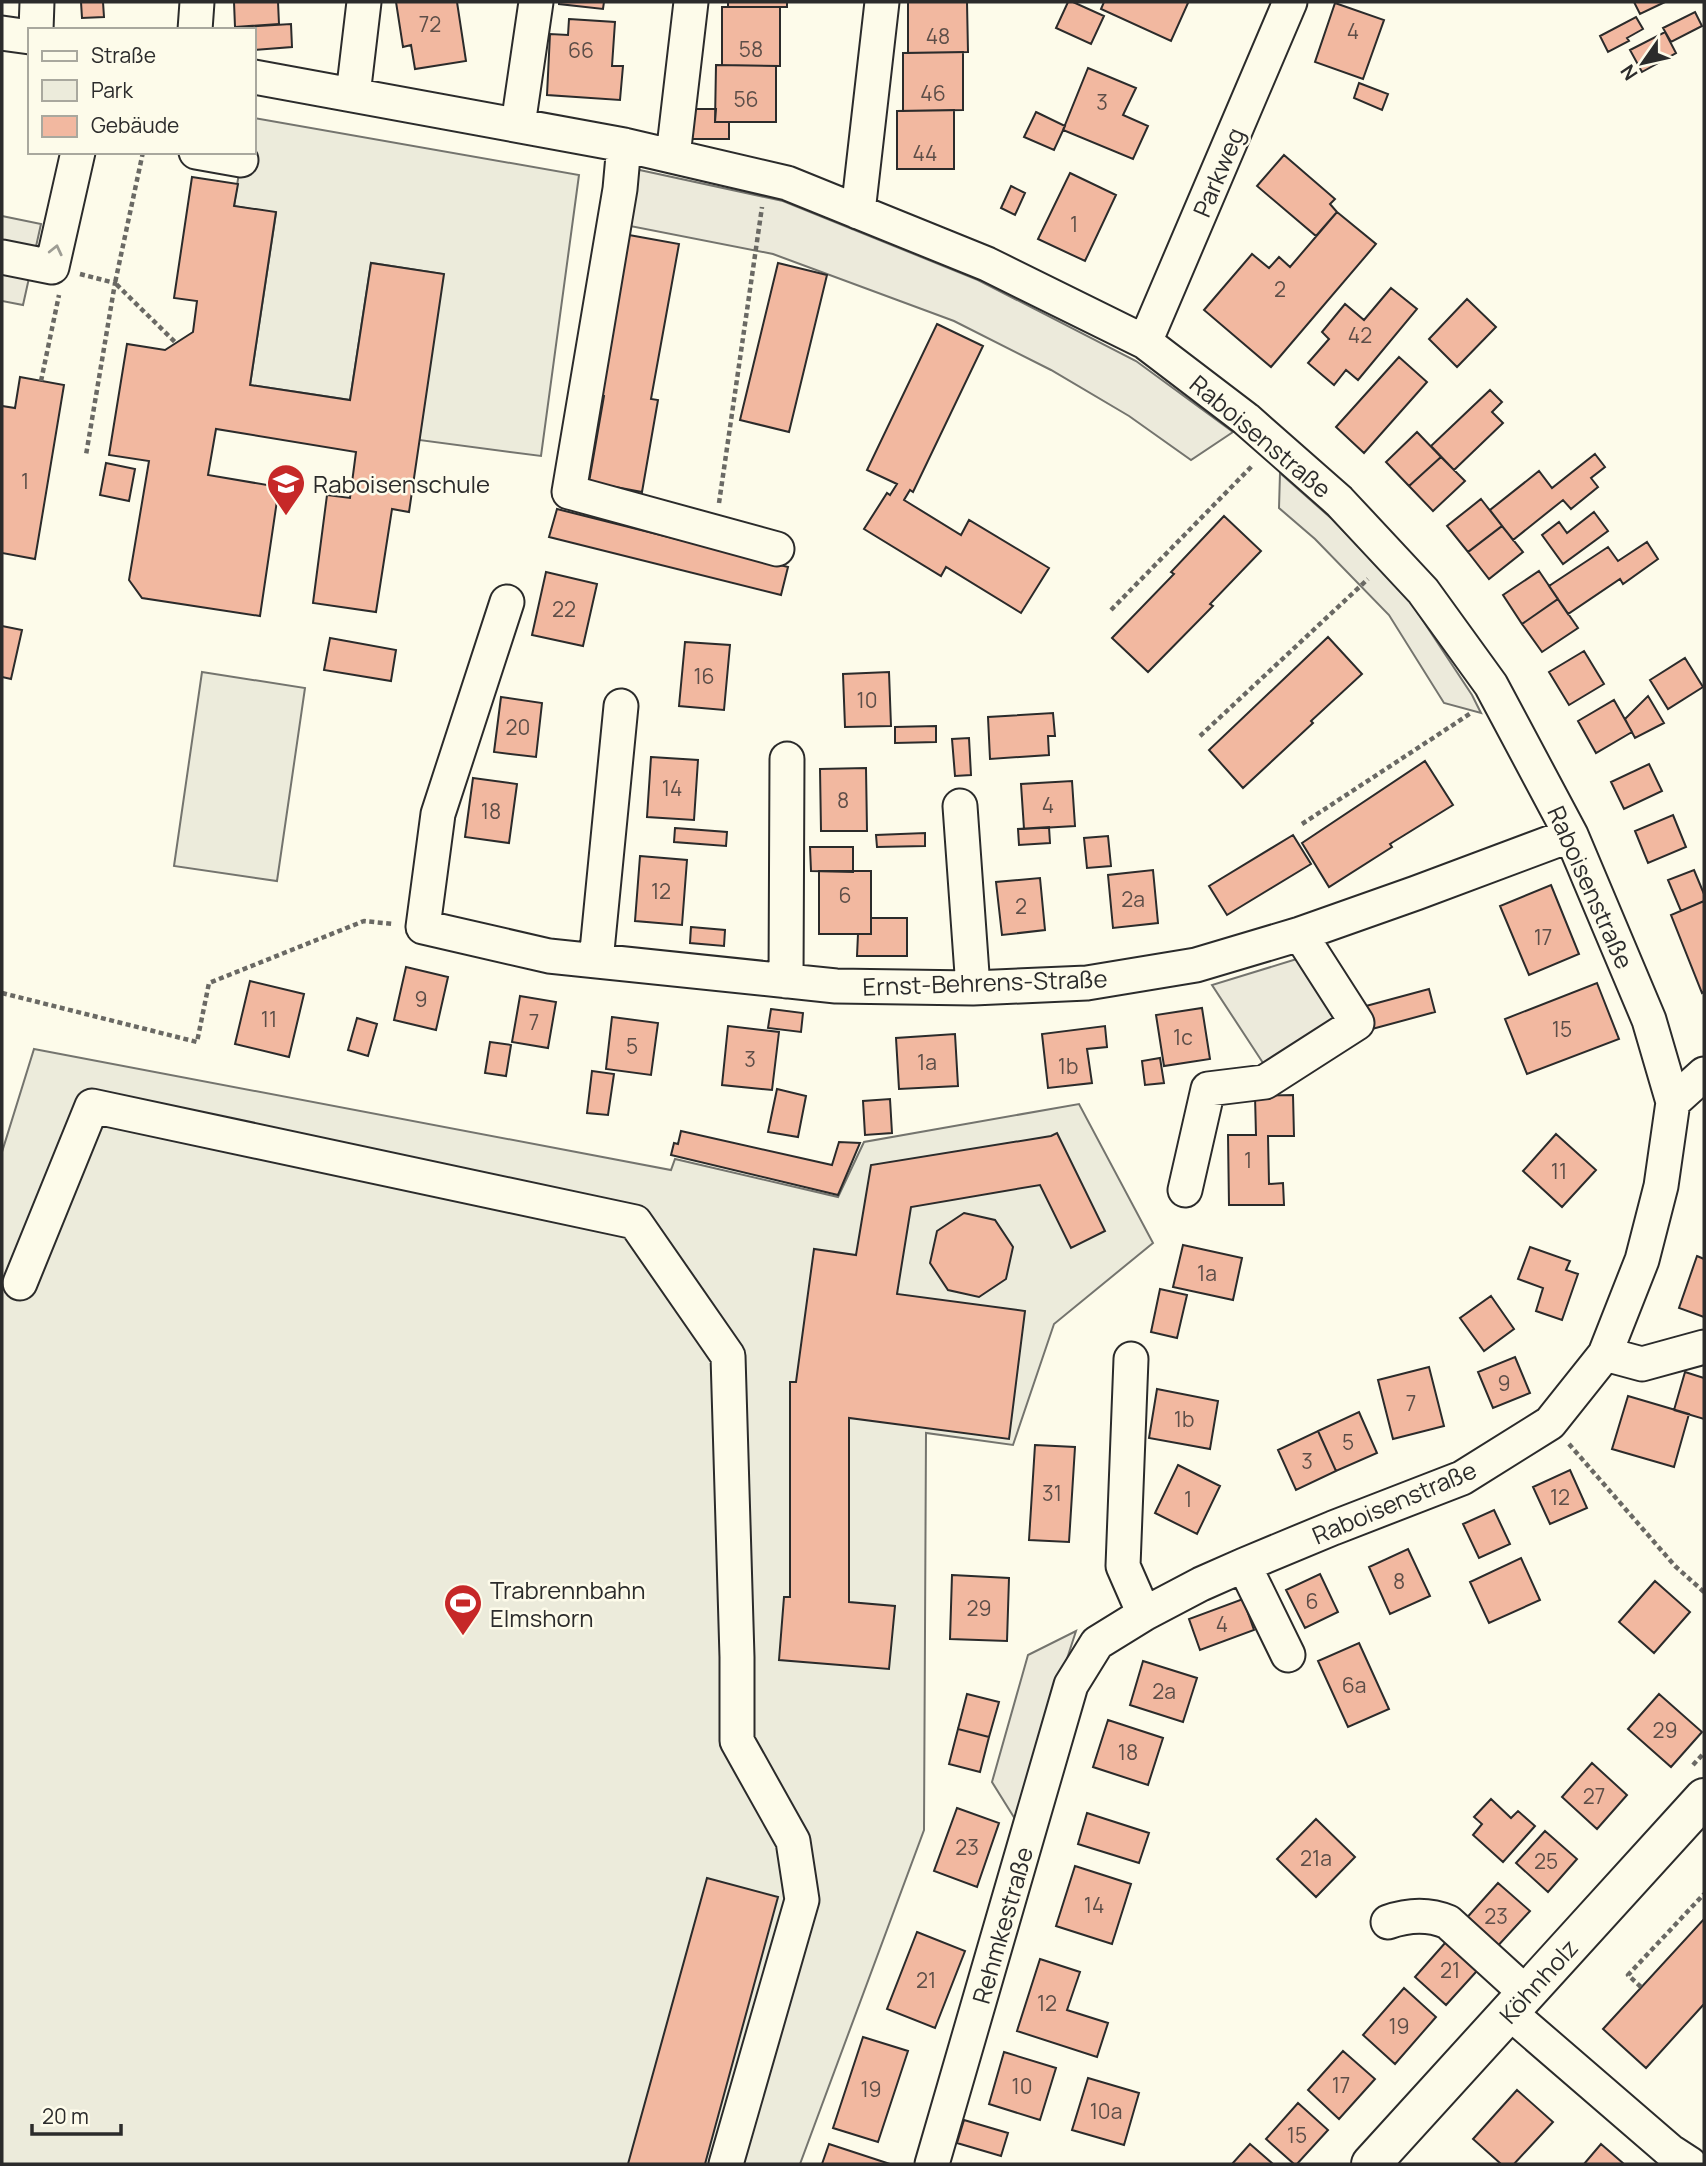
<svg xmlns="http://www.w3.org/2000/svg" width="1706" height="2166" font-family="Manrope,sans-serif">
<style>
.green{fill:#ecebdb;stroke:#74746e;stroke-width:2}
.parking{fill:#eceadb;stroke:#74746e;stroke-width:2}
.building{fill:#f2b8a0;stroke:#2b2b2b;stroke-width:2}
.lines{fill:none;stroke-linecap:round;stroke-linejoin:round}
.minor-casing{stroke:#2b2b2b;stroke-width:37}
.major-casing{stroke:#2b2b2b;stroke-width:42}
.path{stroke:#6a6964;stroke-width:4.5;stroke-dasharray:5 3.5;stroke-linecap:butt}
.minor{stroke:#fdfbea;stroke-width:33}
.major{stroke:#fdfbea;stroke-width:38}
.oneway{stroke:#9e9d94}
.labels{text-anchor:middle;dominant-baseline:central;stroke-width:5;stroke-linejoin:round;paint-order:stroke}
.number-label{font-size:21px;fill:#5d4e48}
.street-label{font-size:24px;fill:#2b2b2b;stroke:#fdfbea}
.poi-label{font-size:24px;fill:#2b2b2b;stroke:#fdfbea;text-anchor:start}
</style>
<rect width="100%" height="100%" fill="#fdfbea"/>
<!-- green -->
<path class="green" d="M254 118 579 175 541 456 419 440 443 274 371 263 350 400 250 385 276 213 234 206 242 152H254Z
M202 672 305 688 277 881 174 866Z
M34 1049 671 1170 675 1159 838 1197 864 1142 1079 1104 1153 1243 1054 1324 1013 1445 926 1433 924 1830 800 2164H2V1152Z"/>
<!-- parking -->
<path class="parking" d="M635 169 783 201 978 280 1136 361 1233 432 1191 460 1129 416 1051 370 954 321 773 254 630 226Z
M2 216 41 224 23 305 2 301Z
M1280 473 1332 519 1410 601 1472 695 1481 713 1444 703 1389 615 1315 539 1279 508Z
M1300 958 1339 1020 1265 1066 1212 985Z
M1076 1631 1015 1819 992 1782 1028 1655Z"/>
<!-- building -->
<path class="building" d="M81 2H103L104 17 82 18Z
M234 2H278L279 24 235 27Z
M396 2H457L466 61 415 69 411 45 403 47Z
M559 2H604L603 9 559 4Z
M728 2H787V7H728Z
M908 2H967L968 52 908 53Z
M1068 2H1073L1104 16 1091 44 1056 28Z
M1104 2H1186L1188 3 1171 41 1101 9Z
M1634 2H1665L1640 14Z
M1335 3 1384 20 1363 79 1315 62Z
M722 7H780V66L722 65Z
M1695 12 1702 26 1671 42 1663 28Z
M1636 17 1643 29 1627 38 1629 41 1608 52 1600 36Z
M569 19 615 22 612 66H623L620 100 547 95 550 34 568 35Z
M291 24 292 47 254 50V30H243V27Z
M1665 32 1676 53 1642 72 1630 50Z
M963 52V110L903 111V53Z
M716 65 776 66V122H715Z
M1088 68 1136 88 1123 115 1148 126 1133 159 1063 130Z
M1359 83 1388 94 1382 110 1354 98Z
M689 109H716L715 122H729V139H689Z
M954 110V169H897V111Z
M1036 112 1065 126 1054 150 1024 137Z
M1284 155 1335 199 1330 204 1337 212 1316 236 1257 186Z
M1070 173 1116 195 1085 261 1038 239Z
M192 177 238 184 234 206 276 212 250 385 350 400 371 263 444 274 409 512 392 509 376 612 313 603 327 495 350 498 356 452 216 429 208 475 279 487 260 616 142 598 129 580 149 461 109 455 127 344 165 350 193 332 197 301 174 298Z
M1011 186 1025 193 1015 215 1001 208Z
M1337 212 1376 244 1271 367 1204 310 1252 254 1269 268 1279 257 1290 267Z
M629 235 679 244 651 399 658 400 642 492 589 482 604 396 601 395Z
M778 263 827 275 789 432 740 420Z
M1391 288 1417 309 1358 380 1346 370 1334 385 1308 363 1329 339 1322 332 1345 304 1364 320Z
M1467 299 1496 327 1457 367 1429 339Z
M937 324 983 346 913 492 910 490 904 500 961 535 969 520 1049 568 1021 613 946 567 941 576 864 529 887 493 890 495 897 484 867 470Z
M1399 357 1427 382 1364 453 1336 427Z
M20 377 64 385 35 559 2 553V406L15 408Z
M1490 390 1502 402 1492 412 1503 423 1454 470 1431 446Z
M1417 432 1441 457 1409 486 1386 462Z
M1595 454 1605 467 1591 478 1598 487 1571 509 1563 500 1513 540 1490 510 1539 471 1552 488Z
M1441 457 1465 481 1433 511 1409 486Z
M106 463 135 469 129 501 100 495Z
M1481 499 1502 526 1468 552 1447 526Z
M557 509 788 567 781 595 549 537Z
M1594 512 1608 531 1563 564 1542 535 1559 522 1567 533Z
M1224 516 1261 551 1210 604 1213 606 1148 672 1112 638 1174 574 1171 572Z
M1502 526 1523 552 1489 579 1468 552Z
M1647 542 1658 559 1623 584 1620 579 1568 614 1549 586 1608 547 1618 561Z
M1539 571 1558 599 1522 624 1503 595Z
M546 572 597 584 583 646 532 635Z
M1558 599 1578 628 1542 652 1522 624Z
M2 626 22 630 11 679 2 677Z
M1328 637 1362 674 1311 721 1313 723 1243 788 1209 750Z
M330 638 396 650 391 681 324 670Z
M685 642 730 645 724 710 679 706Z
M1584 651 1604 684 1569 705 1549 672Z
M1685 658 1703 687 1668 709 1650 680Z
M889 672 891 726 845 727 843 674Z
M1648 696 1664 723 1635 738 1625 719Z
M501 697 542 703 536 757 494 752Z
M1614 700 1632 732 1596 753 1578 721Z
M1053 713 1055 736H1048L1049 755 990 759 988 717Z
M936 726V742L895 743V727Z
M969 738 971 775 955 776 952 739Z
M651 757 698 760 694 820 647 817Z
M1425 761 1453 805 1390 844 1392 847 1329 887 1302 843Z
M1649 764 1662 791 1624 809 1611 782Z
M866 768 867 831H821L820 769Z
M473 778 517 784 509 843 465 837Z
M1072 781 1075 826 1024 829 1021 784Z
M1673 815 1686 847 1648 863 1635 831Z
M1049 827 1050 843 1019 845 1018 829Z
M675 828 727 832 726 846 674 842Z
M925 833V846L877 847 876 835Z
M1293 835 1311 864 1227 915 1209 886Z
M1108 836 1111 866 1087 868 1084 838Z
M810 847H853V872L811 871Z
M640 856 687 860 682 925 635 921Z
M1153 870 1158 923 1113 928 1108 875Z
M1694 870 1704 894V901L1681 911 1668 880Z
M819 871H871V934H819Z
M1040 878 1045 930 1002 935 996 882Z
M1551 885 1579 954 1529 975 1500 906Z
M1704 901V992L1702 993 1671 915Z
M871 918H907V956H857L858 934H871Z
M691 927 725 930 724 946 690 943Z
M406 967 448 977 436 1030 394 1020Z
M250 981 304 994 289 1057 235 1044Z
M1597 983 1619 1039 1527 1074 1505 1019Z
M1429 989 1435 1012 1372 1029 1366 1006Z
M520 996 556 1002 548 1048 512 1042Z
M1202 1008 1210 1059 1164 1066 1156 1015Z
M771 1009 803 1013 801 1032 768 1028Z
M612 1017 658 1023 651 1075 606 1069Z
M357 1018 377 1024 368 1056 348 1050Z
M728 1026 779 1032 772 1090 722 1085Z
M1105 1026 1107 1047 1087 1049 1092 1083 1048 1088 1042 1034Z
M955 1034 958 1086 899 1089 896 1038Z
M490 1042 511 1045 506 1076 485 1073Z
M1160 1058 1164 1083 1145 1085 1142 1061Z
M592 1071 614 1074 608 1115 587 1113Z
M777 1089 806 1096 798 1137 768 1132Z
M1293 1095 1294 1136H1268L1269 1184 1283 1183 1284 1205H1229L1228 1135H1256L1255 1096Z
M890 1099 892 1133 865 1135 863 1101Z
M681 1131 832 1165 839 1142 860 1143 838 1195 671 1155 674 1143 678 1144Z
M1057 1133 1105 1231 1071 1248 1040 1185 911 1207 897 1294 1025 1311 1009 1439 849 1418V1602L895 1606 889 1669 779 1660 784 1597H790V1382H796L814 1249 856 1255 871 1165 1051 1136Z
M1556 1134 1596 1170 1562 1207 1523 1171Z
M964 1213 995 1220 1013 1247 1006 1279 979 1297 948 1290 930 1263 937 1231Z
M1183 1245 1242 1258 1233 1300 1173 1287Z
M1530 1247 1570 1261 1566 1270 1578 1274 1562 1320 1536 1311 1543 1288 1518 1279Z
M1697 1256 1704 1259V1317L1679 1308Z
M1160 1289 1187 1295 1177 1338 1151 1332Z
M1491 1296 1514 1329 1484 1351 1460 1318Z
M1515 1357 1530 1393 1493 1408 1478 1372Z
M1429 1367 1444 1426 1393 1439 1378 1380Z
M1685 1372 1704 1378V1419L1674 1410Z
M1157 1389 1218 1401 1210 1449 1149 1438Z
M1628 1396 1689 1414 1674 1467 1612 1449Z
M1359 1412 1377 1453 1336 1471 1318 1431Z
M1318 1431 1336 1471 1296 1490 1278 1450Z
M1035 1445 1075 1447 1069 1542 1029 1540Z
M1178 1465 1220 1486 1197 1534 1155 1513Z
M1570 1470 1587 1508 1550 1524 1533 1487Z
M1494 1510 1510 1544 1479 1558 1463 1524Z
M1408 1549 1430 1596 1390 1614 1369 1567Z
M1521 1558 1540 1600 1489 1623 1470 1582Z
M1320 1574 1338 1612 1305 1628 1286 1590Z
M952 1575 1009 1578 1007 1641 950 1639Z
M1655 1581 1690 1612 1654 1653 1619 1622Z
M1243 1599 1254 1630 1200 1650 1189 1619Z
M1359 1643 1389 1709 1348 1727 1318 1661Z
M1143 1661 1197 1678 1183 1722 1130 1705Z
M967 1694 999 1702 989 1737 958 1729Z
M1659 1694 1702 1732 1671 1767 1628 1729Z
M1108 1720 1163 1738 1148 1785 1093 1767Z
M958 1729 989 1737 980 1772 949 1764Z
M1592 1763 1627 1795 1597 1829 1562 1797Z
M1491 1799 1511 1818 1518 1811 1535 1826 1503 1862 1473 1835 1482 1824 1474 1817Z
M957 1808 999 1823 977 1887 934 1871Z
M1087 1813 1149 1833 1139 1863 1078 1844Z
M1316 1819 1355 1857 1316 1897 1277 1859Z
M1545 1831 1577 1859 1548 1892 1516 1863Z
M1075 1866 1131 1884 1112 1944 1056 1926Z
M707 1878 778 1897 705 2164H628Z
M1498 1883 1530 1911 1494 1950 1463 1922Z
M1704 1919V2004L1646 2068 1603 2029Z
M917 1932 965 1951 935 2028 887 2009Z
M1453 1934 1485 1962 1446 2005 1415 1977Z
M1040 1959 1080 1972 1067 2010 1108 2023 1097 2057 1017 2031Z
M1404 1988 1436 2017 1395 2064 1363 2035Z
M863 2037 908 2051 878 2142 833 2128Z
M1343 2051 1375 2079 1339 2119 1308 2090Z
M1004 2052 1056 2068 1040 2120 989 2104Z
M1088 2078 1139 2093 1124 2145 1072 2130Z
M1517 2090 1553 2122 1514 2164H1501L1473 2139Z
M1298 2103 1328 2130 1297 2164H1294L1266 2139Z
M964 2120 1008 2133 1001 2156 957 2143Z
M829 2144 890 2164H822Z
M1250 2144 1273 2164H1232Z
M1601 2144 1624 2164H1584Z"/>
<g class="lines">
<defs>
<path id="minor" d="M36 30 37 2
M195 30 197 2
M2 33 30 37
M254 77 624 145 787 183 987 264 1145 342 1246 419 1339 501 1423 591 1491 685 1571 835 1649 1020 1673 1102 1661 1186 1642 1260 1605 1354 1550 1423 1462 1478 1333 1528 1244 1565 1201 1584 1144 1614 1097 1643 1071 1685 932 2164
M353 95 364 2
M518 125 536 2
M624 145 620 189 569 492 777 549
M196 152 241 160
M673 156 691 2
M858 212 882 2
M2 257 52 267 78 152
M1145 342 1290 2
M507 602 438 814 423 927 549 956 836 986 973 988 1087 983 1196 965 1300 934 1416 893 1571 835
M960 806 973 988
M596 961 621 706
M786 981 787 759
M1673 1102 1704 1074
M1185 1190 1208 1089 1265 1082 1357 1023 1300 934
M20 1283 92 1106 635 1222 728 1356 737 1657V1741L793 1841 802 1900 726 2164
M1605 1354 1642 1364 1704 1347
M1131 1359 1123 1566 1144 1614
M1244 1565 1288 1655
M1388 1922C1408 1915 1429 1914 1448 1922L1526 1993
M1509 2012 1670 2151 1690 2164"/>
<path id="major" d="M1371 2164 1704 1798"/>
</defs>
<!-- minor casing -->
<use href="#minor" class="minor-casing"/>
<!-- major casing -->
<use href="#major" class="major-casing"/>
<!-- path -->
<path class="path" d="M143 152 115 283 176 343
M80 274 115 283 86 455
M41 381 59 295
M719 503 762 207
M1111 610 1252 466
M1200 736 1368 579
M1302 824 1471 713
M2 993 197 1042 209 983 364 921 393 924
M1569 1444 1675 1566 1704 1592
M1693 1765 1704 1753
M1641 1987 1628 1975 1704 1894"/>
<!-- minor -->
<use href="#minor" class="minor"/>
<!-- major -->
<use href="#major" class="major"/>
</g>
<!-- one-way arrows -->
<defs><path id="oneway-chevron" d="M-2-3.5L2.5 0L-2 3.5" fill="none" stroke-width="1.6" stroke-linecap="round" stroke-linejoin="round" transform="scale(1.75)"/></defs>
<use class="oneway" href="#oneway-chevron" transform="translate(56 250) rotate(-77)"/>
<!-- icons -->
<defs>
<symbol id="school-pin" viewBox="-11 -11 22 30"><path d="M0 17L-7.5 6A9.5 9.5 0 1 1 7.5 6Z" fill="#c62828" stroke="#fdfbea"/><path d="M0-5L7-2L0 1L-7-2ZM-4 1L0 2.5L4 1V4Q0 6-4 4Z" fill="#fff"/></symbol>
<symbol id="stadium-pin" viewBox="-11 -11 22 30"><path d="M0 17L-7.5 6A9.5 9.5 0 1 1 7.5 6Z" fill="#c62828" stroke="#fdfbea"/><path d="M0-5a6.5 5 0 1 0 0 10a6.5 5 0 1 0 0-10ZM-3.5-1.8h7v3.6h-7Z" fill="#fff"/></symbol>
</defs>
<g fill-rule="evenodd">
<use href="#school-pin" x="264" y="461" width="44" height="60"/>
<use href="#stadium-pin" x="441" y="1581" width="44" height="60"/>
</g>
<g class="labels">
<!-- number labels -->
<g class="number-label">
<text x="430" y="24">72</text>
<text x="1353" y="31">4</text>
<text x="938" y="36">48</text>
<text x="751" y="49">58</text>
<text x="581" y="50">66</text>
<text x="933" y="93">46</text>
<text x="746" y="99">56</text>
<text x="1102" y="102">3</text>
<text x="925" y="153">44</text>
<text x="1074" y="224">1</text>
<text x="1280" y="289">2</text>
<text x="1360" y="335">42</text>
<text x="25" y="481">1</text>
<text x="564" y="609">22</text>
<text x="704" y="676">16</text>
<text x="867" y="700">10</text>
<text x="518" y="727">20</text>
<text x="672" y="788">14</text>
<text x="843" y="800">8</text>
<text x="1048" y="805">4</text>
<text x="491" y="811">18</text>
<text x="661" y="891">12</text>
<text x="845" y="895">6</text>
<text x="1133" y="899">2a</text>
<text x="1021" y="906">2</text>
<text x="1543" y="937">17</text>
<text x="421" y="999">9</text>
<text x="269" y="1019">11</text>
<text x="534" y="1022">7</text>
<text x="1562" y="1029">15</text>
<text x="1183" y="1037">1c</text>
<text x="632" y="1046">5</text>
<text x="750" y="1059">3</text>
<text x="927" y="1062">1a</text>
<text x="1068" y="1066">1b</text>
<text x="1248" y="1160">1</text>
<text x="1559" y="1171">11</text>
<text x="1207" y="1273">1a</text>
<text x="1504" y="1383">9</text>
<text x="1411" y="1403">7</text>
<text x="1184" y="1419">1b</text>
<text x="1348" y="1442">5</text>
<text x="1307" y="1461">3</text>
<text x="1052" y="1493">31</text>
<text x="1560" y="1497">12</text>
<text x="1188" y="1499">1</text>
<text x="1399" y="1581">8</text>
<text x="1312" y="1601">6</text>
<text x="979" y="1608">29</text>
<text x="1222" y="1624">4</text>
<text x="1354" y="1685">6a</text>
<text x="1164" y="1691">2a</text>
<text x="1665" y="1730">29</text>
<text x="1128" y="1752">18</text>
<text x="1594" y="1796">27</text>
<text x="967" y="1847">23</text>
<text x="1316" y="1858">21a</text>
<text x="1546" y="1861">25</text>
<text x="1094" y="1905">14</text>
<text x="1496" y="1916">23</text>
<text x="1450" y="1970">21</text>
<text x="926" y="1980">21</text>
<text x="1047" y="2003">12</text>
<text x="1399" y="2026">19</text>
<text x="1341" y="2085">17</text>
<text x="1022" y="2086">10</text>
<text x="871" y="2089">19</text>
<text x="1106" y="2111">10a</text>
<text x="1297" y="2135">15</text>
</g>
<!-- street labels -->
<g class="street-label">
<text transform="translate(1218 172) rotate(-67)">Parkweg</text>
<text transform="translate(1261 436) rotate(40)">Raboisenstraße</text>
<text transform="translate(1591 887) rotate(66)">Raboisenstraße</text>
<text transform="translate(985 982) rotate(-2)">Ernst-Behrens-Straße</text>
<text transform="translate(1394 1502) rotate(-23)">Raboisenstraße</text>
<text transform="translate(1002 1925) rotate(-74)">Rehmkestraße</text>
<text transform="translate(1538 1981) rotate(-48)">Köhnholz</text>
</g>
<!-- poi labels -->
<g class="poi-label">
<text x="313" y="483">Raboisenschule</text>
<text x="490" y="1589">Trabrennbahn<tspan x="490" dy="28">Elmshorn</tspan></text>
</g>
</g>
<!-- border -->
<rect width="1706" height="2166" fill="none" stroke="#2b2b2b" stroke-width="7"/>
<!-- legend -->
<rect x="28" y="28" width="228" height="126" fill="#fdfbea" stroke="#a9a89e" stroke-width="2"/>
<rect x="42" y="51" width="35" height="10" fill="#fdfbea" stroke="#a9a89e" stroke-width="2"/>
<text x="91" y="63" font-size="21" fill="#2b2b2b">Straße</text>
<rect x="42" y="80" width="35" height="21" fill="#ecebdb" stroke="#a9a89e" stroke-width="2"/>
<text x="91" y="98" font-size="21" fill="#2b2b2b">Park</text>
<rect x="42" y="116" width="35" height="21" fill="#f2b8a0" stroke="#a9a89e" stroke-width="2"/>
<text x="91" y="133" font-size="21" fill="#2b2b2b">Gebäude</text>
<!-- north arrow -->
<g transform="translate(1643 63) rotate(236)" stroke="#fdfbea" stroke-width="5" paint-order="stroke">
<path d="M0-5L12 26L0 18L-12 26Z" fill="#2b2b2b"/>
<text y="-10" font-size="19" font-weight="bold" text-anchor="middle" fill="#2b2b2b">N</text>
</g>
<!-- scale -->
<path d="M32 2124v10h89v-10" fill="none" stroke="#2b2b2b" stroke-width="3.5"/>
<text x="42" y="2124" font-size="21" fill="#2b2b2b" stroke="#fdfbea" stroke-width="5" paint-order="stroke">20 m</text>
</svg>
